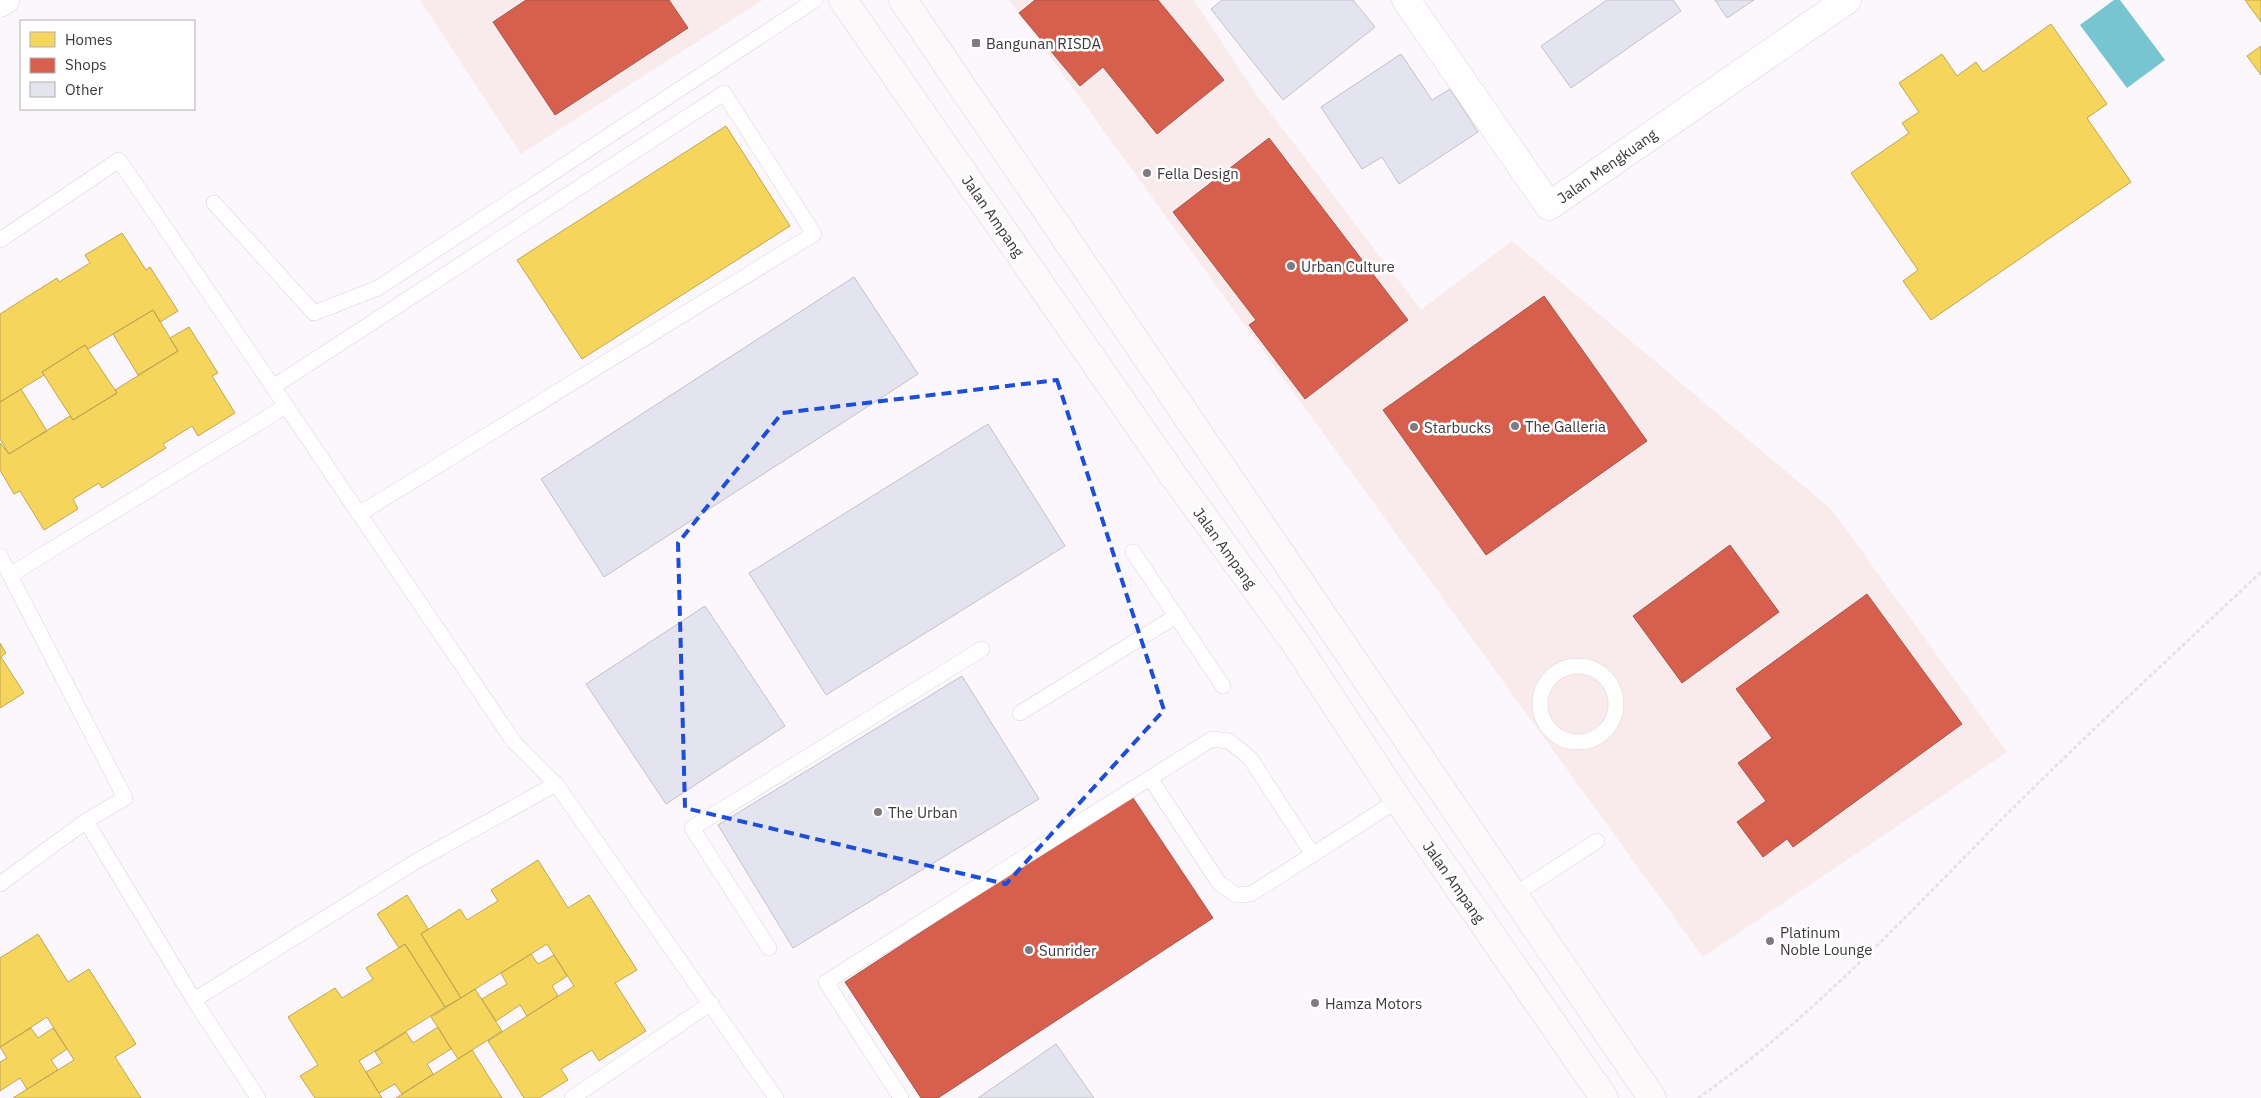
<svg xmlns="http://www.w3.org/2000/svg" width="2261" height="1098" font-family="'IBM Plex Sans',sans-serif">
<style>
.commercial{fill:#f9ebec}
.water{fill:#76c5d1}
.homes{fill:#f6d55c;stroke:#bea652}
.shops{fill:#d6604d;stroke:#a85448}
.building{fill:#e4e3f0;stroke:#c3c2c6}
.lines{fill:none;stroke-linecap:round;stroke-linejoin:round}
.lane-casing{stroke:#d9d5da;stroke-width:16}
.street-casing{stroke:#d9d5da;stroke-width:29}
.secondary-casing{stroke:#d9d5da;stroke-width:29}
.path{stroke:#e5e3e5;stroke-width:3;stroke-dasharray:4 2.5;stroke-linecap:butt}
.lane{stroke:#fffeff;stroke-width:15}
.street{stroke:#fffeff;stroke-width:28}
.secondary{stroke:#fbf9f9;stroke-width:28}
.marked{fill:none;stroke:#1d4ed8;stroke-width:4;stroke-dasharray:10 6;stroke-linejoin:round}
.poi-dot{fill:#7f7a7f;stroke:#fff;stroke-width:2}
.labels{text-anchor:middle;dominant-baseline:central;stroke-width:5;stroke-linejoin:round;paint-order:stroke}
.poi-label{font-size:15px;fill:#3b373b;stroke:#fff;text-anchor:start}
.street-label{font-size:15px;fill:#3b373b;stroke:#fff}
</style>
<rect width="100%" height="100%" fill="#fcf7fc"/>
<!-- commercial -->
<path class="commercial" d="M420 0H763L521 154Z
M1009 0H1194L1256 94 1421 310 1512 241 1832 510 2007 752 1703 957Z"/>
<!-- water -->
<path class="water" d="M2114 0H2120L2165 60 2127 88 2080 25Z"/>
<!-- homes -->
<path class="homes" d="M2245 0H2261V22Z
M2051 24 2107 104 2087 118 2131 182 1931 320 1903 281 1918 270 1851 173 1909 133 1902 123 1919 112 1899 83 1942 54 1957 76 1976 62 1983 72Z
M2261 46V75L2247 56Z
M726 126 790 226 582 359 517 260Z
M122 233 146 270 150 267 178 311 160 322 153 310 88 349 85 345 42 372 44 375 0 402V314L57 278 59 282 90 263 85 255Z
M153 310 178 351 138 375 113 334Z
M189 327 218 373 212 376 235 413 198 436 192 426 163 444 166 448 102 488 99 483 73 499 78 509 44 530 20 491 14 494 0 470V443L9 454 70 416 73 420 117 393 115 390 178 351 170 338Z
M85 345 117 393 73 420 42 372Z
M21 389 47 431 9 454 0 439V402Z
M0 643 6 653 1 657 24 693 0 708Z
M538 860 568 908 589 895 637 970 615 983 646 1031 599 1061 592 1050 561 1069 568 1080 539 1098H524L488 1041 574 986 554 955 547 944 461 998 421 934 460 909 467 920 498 901 491 890Z
M407 895 428 929 421 934 461 998 445 1007 405 944 399 948 377 914Z
M38 934 68 982 89 969 136 1044 115 1057 141 1098H13L74 1060 47 1017 0 1047V958Z
M405 944 445 1007 359 1061 382 1098H315L300 1076 318 1065 288 1017 335 988 342 998 373 979 366 968Z
M531 954 538 964 554 955 567 976 552 986 558 996 527 1016 520 1005 496 1021 482 999 507 984 501 973Z
M475 989 502 1031 458 1059 431 1017Z
M438 1027 451 1049 427 1064 433 1074 402 1094 395 1084 379 1093 366 1072 382 1063 375 1052 406 1032 413 1043Z
M31 1028 38 1038 53 1028 67 1049 51 1060 58 1070 27 1089 20 1078 0 1091V1062L7 1058 0 1047Z
M472 1050 502 1098H396Z"/>
<!-- shops -->
<path class="shops" d="M526 0H669L688 28 555 115 493 22Z
M1035 0H1158L1224 80 1157 134 1103 67 1080 86 1019 13Z
M1269 138 1408 320 1305 399 1249 325 1256 320 1173 212Z
M1544 296 1647 441 1486 555 1383 410Z
M1730 545 1779 612 1682 683 1633 616Z
M1867 594 1962 724 1793 847 1787 839 1763 857 1737 822 1766 801 1738 763 1772 738 1736 689Z
M1131 795 1213 918 938 1098H921L845 982Z"/>
<!-- building -->
<path class="building" d="M1222 0H1353L1375 27 1283 100 1211 9Z
M1607 0H1673L1681 11 1571 88 1541 46Z
M1715 0H1754L1727 18Z
M1401 54 1432 100 1450 89 1478 132 1399 184 1382 157 1362 169 1321 107Z
M854 277 918 374 604 577 541 479Z
M988 424 1065 546 826 695 749 573Z
M705 606 785 726 666 804 586 684Z
M962 676 1039 799 793 948 718 825Z
M1056 1044 1094 1098H978Z"/>
<g class="lines">
<defs>
<path id="lane" d="M214 203 314 313 378 288 815 0
M0 240 119 160 514 742 556 784 776 1098
M273 387 724 93 814 234 359 514
M1133 552 1223 686
M0 556 125 798 86 821 194 1000 258 1098
M10 575 286 406
M1540 704a38 38 0 1 1 76 0a38 38 0 1 1-76 0Z
M1020 713 1176 616
M1313 855 1250 758 1229 741 1212 739 1150 778 1219 883 1236 895 1251 894 1398 800
M0 884 86 821
M1514 895 1597 841
M769 948 692 828 982 649
M194 1000 415 862 556 784
M572 1098 711 1003
M901 1098 826 982 1150 778"/>
<path id="street" d="M1406 0 1549 206 1847 0
M0 3 5 0"/>
<path id="secondary" d="M843 0 1173 475 1295 643 1398 800 1604 1098
M903 0 1652 1098"/>
</defs>
<!-- lane casing -->
<use href="#lane" class="lane-casing"/>
<!-- street casing -->
<use href="#street" class="street-casing"/>
<!-- secondary casing -->
<use href="#secondary" class="secondary-casing"/>
<!-- path -->
<path class="path" d="M1698 1098C1812 1019 1906 916 2003 818 2087 734 2175 653 2261 572"/>
<!-- lane -->
<use href="#lane" class="lane"/>
<!-- street -->
<use href="#street" class="street"/>
<!-- secondary -->
<use href="#secondary" class="secondary"/>
</g>
<!-- marked area -->
<path class="marked" d="M1057 380 1164 710 1006 884 685 808 678 543 782 413Z"/>
<!-- markers -->
<g class="poi-dot">
<rect x="971" y="38" width="10" height="10" rx="2.5"/>
<circle cx="1147" cy="173" r="5"/>
<circle cx="1291" cy="266" r="5"/>
<circle cx="1515" cy="426" r="5"/>
<circle cx="1414" cy="427" r="5"/>
<circle cx="878" cy="812" r="5"/>
<circle cx="1770" cy="941" r="5"/>
<circle cx="1029" cy="950" r="5"/>
<circle cx="1315" cy="1003" r="5"/>
</g>
<g class="labels">
<!-- poi labels -->
<g class="poi-label">
<text x="986" y="43">Bangunan RISDA</text>
<text x="1157" y="173">Fella Design</text>
<text x="1301" y="266">Urban Culture</text>
<text x="1525" y="426">The Galleria</text>
<text x="1424" y="427">Starbucks</text>
<text x="888" y="812">The Urban</text>
<text x="1780" y="932">Platinum<tspan x="1780" dy="17">Noble Lounge</tspan></text>
<text x="1039" y="950">Sunrider</text>
<text x="1325" y="1003">Hamza Motors</text>
</g>
<!-- street labels -->
<g class="street-label">
<text transform="translate(1607 166) rotate(-35)">Jalan Mengkuang</text>
<text transform="translate(993 216) rotate(55)">Jalan Ampang</text>
<text transform="translate(1225 548) rotate(54)">Jalan Ampang</text>
<text transform="translate(1454 882) rotate(55)">Jalan Ampang</text>
</g>
</g>
<!-- legend -->
<rect x="20" y="20" width="175" height="90" fill="#ffffff" stroke="#b1afb1"/>
<rect x="30" y="32" width="25" height="15" fill="#f6d55c" stroke="#b1afb1"/>
<text x="65" y="45" font-size="15" fill="#3b373b">Homes</text>
<rect x="30" y="58" width="25" height="15" fill="#d6604d" stroke="#b1afb1"/>
<text x="65" y="70" font-size="15" fill="#3b373b">Shops</text>
<rect x="30" y="82" width="25" height="15" fill="#e4e3f0" stroke="#b1afb1"/>
<text x="65" y="95" font-size="15" fill="#3b373b">Other</text>
</svg>
